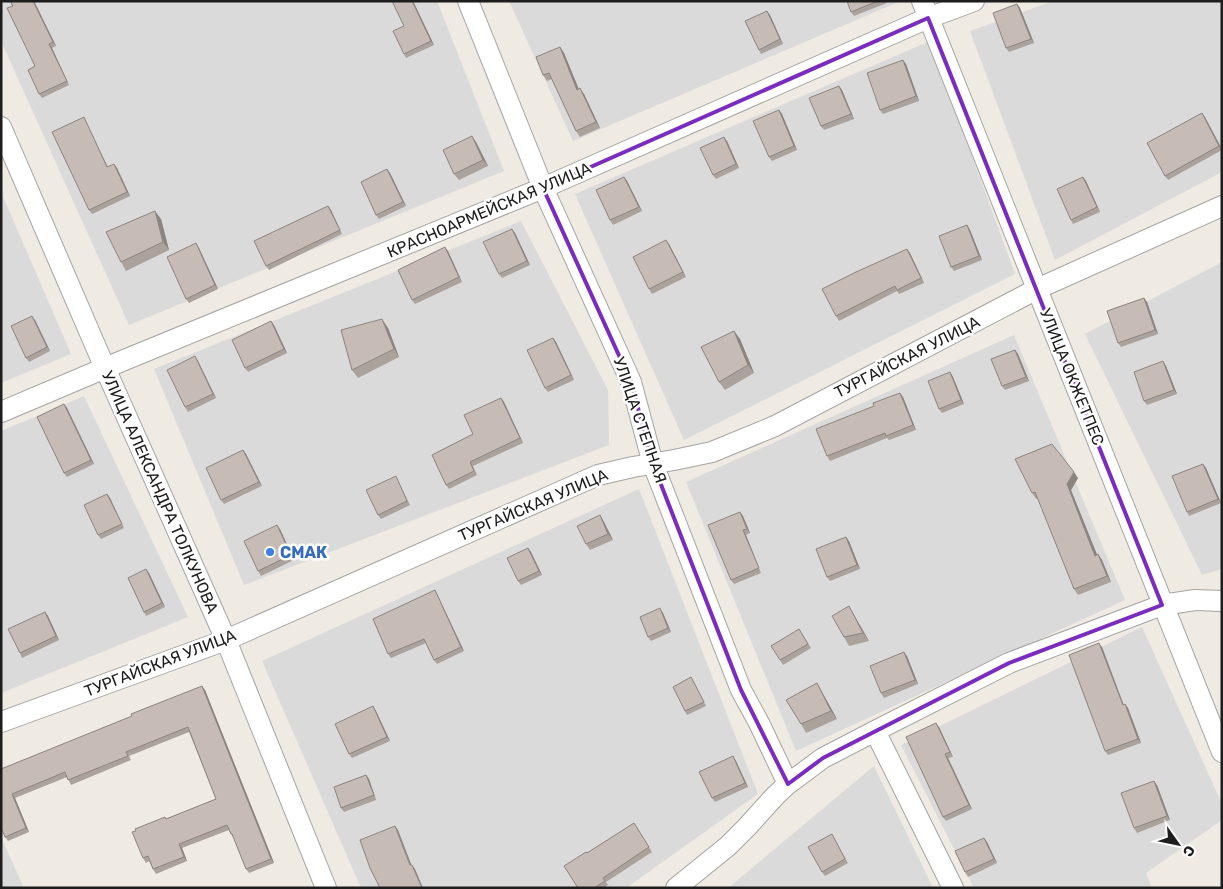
<svg xmlns="http://www.w3.org/2000/svg" width="1223" height="889" font-family="Rubik,sans-serif">
<style>
.residential{fill:#dbdada}
.lines{fill:none;stroke-linecap:round;stroke-linejoin:round}
.minor-casing{stroke:#a4a4a4;stroke-width:22}
.minor{stroke:#fff;stroke-width:20}
.wall{fill:#aba29c}
.shaded-wall{fill:#8b847f}
.building{fill:#c7bcb5;stroke:#8b847f}
.marked{fill:none;stroke:#7b2cbf;stroke-width:4;stroke-linejoin:round}
.shop-dot{fill:#3f7fe0;stroke:#fff;stroke-width:2}
.labels{text-anchor:middle;dominant-baseline:central;stroke-width:5;stroke-linejoin:round;paint-order:stroke}
.street-label{font-size:16px;fill:#1d1d1d;stroke:#fff}
.shop-label{font-size:16px;font-weight:bold;fill:#366cbe;stroke:#fff;text-anchor:start}
</style>
<rect width="100%" height="100%" fill="#efeae2"/>
<!-- residential -->
<path class="residential" d="M1 1H437L504 171 129 325 1 41Z
M509 1H901L573 141Z
M1053 1H1222V172L1055 260 970 31Z
M930 41 1015 274 684 440 575 194Z
M1 192 71 354 1 383Z
M521 221 608 390 609 445 244 585 154 369Z
M1222 262V569L1202 575 1085 334Z
M1014 335 1125 600 796 751 686 482Z
M84 396 188 617 1 693V431Z
M639 489 758 794 626 888H361L262 661Z
M1142 627 1222 804V820L1146 873 1152 888H974L901 745Z
M874 766 933 888H728Z
M1 837 24 888H1Z"/>
<g class="lines">
<defs>
<path id="minor" d="M468 1 543 188 631 382 653 464 741 690 759 723 788 784
M922 1 1222 752
M1 127 105 368 226 640 326 888
M1 412 105 368 543 188 928 18 974 1
M1 722 226 640 598 475 633 467 674 460 712 452 775 426 1037 289 1222 206
M875 731 953 888
M676 888 728 846 747 827 776 795 788 784 823 758 875 731 1009 663 1162 605 1195 600 1222 601"/>
</defs>
<!-- minor casing -->
<use href="#minor" class="minor-casing"/>
<!-- minor -->
<use href="#minor" class="minor"/>
</g>
<!-- wall -->
<path class="wall" d="M10 1H34L56 46 52 48 69 85 42 98 39 94 35 66Z
M392 1H413L434 45 406 58 404 54V26Z
M847 1H886L887 3 854 16 851 12Z
M1017 4 1020 8 1034 43 1009 52 1006 48Z
M767 11 770 15 783 44 761 54 759 50Z
M560 47 564 53 579 89 584 94 600 128 580 137 576 131 552 79 547 81 543 75Z
M906 64 919 101 883 114 880 110Z
M839 86 842 90 854 119 824 130 821 126Z
M779 110 782 114 797 150 772 161 769 157Z
M1202 113 1222 150 1168 180 1165 176Z
M84 117 86 122 108 167 114 164 117 168 130 196 92 214 89 210Z
M727 141 739 168 716 179 713 175Z
M476 142 488 166 459 180 454 174Z
M387 169 390 173 406 206 379 219 376 215Z
M624 177 627 181 642 211 613 225 610 220Z
M1083 177 1086 181 1100 212 1073 224 1071 220Z
M328 206 331 210 342 234 269 270 266 266Z
M161 219 169 250 126 271 121 262Z
M967 225 970 230 982 260 954 271 951 267Z
M515 233 530 265 502 278 499 274Z
M669 244 686 277 652 294 649 289Z
M199 248 218 289 189 303 186 299Z
M907 249 910 253 924 283 899 294 897 291 839 321 836 316Z
M448 251 462 282 415 304 412 300Z
M1144 298 1147 302 1158 334 1121 347 1118 343Z
M35 320 50 351 29 362 26 358Z
M274 325 287 353 248 372 245 368Z
M388 328 399 357 358 378 352 370Z
M734 331 740 339 754 373 725 390 719 382Z
M553 338 556 342 574 380 548 392 545 388Z
M1015 350 1018 354 1029 381 1005 390 1002 386Z
M198 361 216 398 188 412 185 407Z
M1166 366 1177 394 1147 405 1144 401Z
M950 372 953 377 964 404 942 413 939 409Z
M900 393 903 397 916 430 889 440 887 438 830 461 827 456 874 406Z
M501 398 504 402 523 443 473 466 477 475 449 489 446 485 473 434Z
M64 404 67 408 94 464 67 477 64 473Z
M243 450 246 454 262 486 224 504 221 500Z
M1203 464 1206 468 1221 503 1189 516 1187 512Z
M1078 478 1071 490 1097 555 1098 554 1102 560 1111 582 1078 595 1074 589 1038 498 1036 499 1032 493Z
M398 481 410 505 381 519 378 515Z
M107 494 110 498 124 528 101 539 98 535Z
M600 515 604 522 613 540 590 550 586 544Z
M743 516 750 533 746 535 761 573 734 584 731 580Z
M280 529 294 560 261 576 258 571Z
M849 541 860 569 830 581 827 577Z
M528 548 531 552 542 575 521 585 518 581Z
M149 573 165 607 146 616 144 612Z
M437 594 464 651 437 664 434 660 426 643 391 658 388 654Z
M849 606 854 615 869 641 849 646 844 637Z
M45 612 48 616 59 640 22 658 20 653Z
M663 613 671 632 651 641 648 637Z
M802 634 811 648 783 665 780 660Z
M1102 647 1124 705 1125 704 1128 708 1141 743 1108 755 1105 751Z
M907 656 918 684 884 698 881 693Z
M694 682 706 706 687 715 685 711Z
M817 683 837 719 806 733 801 724Z
M205 690 274 863 249 873 246 869 234 838 231 834 229 830 182 848 187 861 156 874 153 869 149 861 146 863 143 858 166 819 216 799 189 732 129 756 131 760 71 785 67 777 15 798 29 832 8 841 5 837 1 769Z
M373 706 376 711 390 741 352 758 349 754Z
M939 727 953 757 948 758 972 809 946 821 943 817Z
M736 761 748 787 715 802 712 798Z
M366 775 369 779 376 800 344 812 341 808Z
M1157 785 1170 820 1137 833 1134 828Z
M634 823 652 852 606 882 608 885 603 888H578L587 853Z
M834 838 848 863 825 876 822 872Z
M987 842 997 863 968 877 965 872Z"/>
<!-- shaded-wall -->
<path class="shaded-wall" d="M33 1H34L56 46 53 42Z
M412 1H413L434 45 431 41Z
M1017 4 1020 8 1034 43 1031 39Z
M767 11 770 15 783 44 780 39Z
M49 44 52 48 69 85 67 81Z
M560 47 564 53 581 95 577 90Z
M903 60 906 64 919 101 916 96Z
M839 86 842 90 854 119 851 114Z
M580 88 584 94 600 128 596 122Z
M779 110 782 114 797 150 794 146Z
M1202 113 1205 117 1222 149 1219 146Z
M472 136 476 142 488 166 483 160Z
M724 137 727 141 739 168 736 164Z
M114 164 117 168 130 196 127 192Z
M387 169 390 173 406 206 403 202Z
M624 177 627 181 642 211 639 207Z
M1083 177 1086 181 1100 212 1097 207Z
M328 206 331 210 342 234Z
M155 211 161 219 169 250 163 242Z
M967 225 970 230 982 260 979 256Z
M512 229 515 233 530 265 527 261Z
M666 240 669 244 686 277 683 272Z
M196 243 199 248 218 289 215 285Z
M445 247 448 251 462 282 459 277Z
M907 249 910 253 924 283 921 278Z
M1144 298 1147 302 1158 334 1155 330Z
M32 316 35 320 50 351 47 347Z
M382 319 388 328 399 357 394 349Z
M271 321 274 325 287 353 284 349Z
M734 331 740 339 754 373 748 365Z
M553 338 556 342 574 380 571 375Z
M1015 350 1018 354 1029 381 1026 377Z
M195 356 198 361 216 398 213 394Z
M1163 361 1166 366 1177 394 1174 390Z
M950 372 953 377 964 404 961 400Z
M900 393 903 397 916 430 913 425Z
M501 398 504 402 523 443 520 438Z
M64 404 67 408 94 464 91 460Z
M243 450 246 454 262 486 259 482Z
M1203 464 1206 468 1221 503 1218 499Z
M1074 472 1078 478 1071 490 1100 562 1095 556 1067 484Z
M107 494 110 498 124 528Z
M740 512 743 516 750 533 747 529Z
M600 515 604 522 613 540 608 534Z
M277 525 280 529 294 560 291 555Z
M743 530 746 535 761 573 759 568Z
M846 537 849 541 860 569 857 565Z
M528 548 531 552 542 575 539 571Z
M1098 554 1102 560 1111 582 1107 576Z
M146 569 149 573 165 607 162 603Z
M435 590 437 594 464 651 461 647Z
M849 606 854 615 869 641 863 633Z
M660 608 663 613 671 632 668 628Z
M45 612 48 616 59 640 56 636Z
M1099 643 1102 647 1125 709 1123 705Z
M904 652 907 656 918 684 915 680Z
M817 683 837 719 831 711Z
M202 686 205 690 274 863 271 859Z
M1125 704 1128 708 1141 743 1138 739Z
M373 706 376 711 390 741 387 737Z
M936 723 939 727 953 757 950 752Z
M945 754 948 758 972 809 969 805Z
M733 756 736 761 748 787 745 783Z
M366 775 369 779 376 800Z
M1154 781 1157 785 1170 820 1167 816Z
M12 794 15 798 29 832 26 828Z
M395 826 398 830 413 869 410 865Z
M984 838 987 842 997 863 994 859Z
M179 844 182 848 187 861 184 857Z
M412 865 415 869 423 888H422Z"/>
<!-- building -->
<path class="building" d="M10 1H33L53 42 49 44 67 81 39 94 28 70 35 66 7 8 13 6Z
M392 1H412L431 41 404 54 393 31 404 26Z
M847 1H878L851 12Z
M1017 4 1031 39 1006 48 993 13Z
M767 11 780 39 759 50 745 21Z
M560 47 577 90 580 88 596 122 576 131 549 73 543 75 536 57Z
M903 60 916 96 880 110 867 73Z
M839 86 851 114 821 126 809 98Z
M779 110 794 146 769 157 753 121Z
M1202 113 1219 146 1165 176 1147 143Z
M84 117 107 167 114 164 127 192 89 210 52 132Z
M472 136 483 160 454 174 443 150Z
M724 137 736 164 713 175 700 148Z
M387 169 403 202 376 215 361 182Z
M624 177 639 207 610 220 596 190Z
M1083 177 1097 207 1071 220 1057 189Z
M328 206 340 230 266 266 254 241Z
M155 211 163 242 121 262 106 232Z
M967 225 979 256 951 267 939 236Z
M512 229 527 261 499 274 483 242Z
M666 240 683 272 649 289 633 257Z
M196 243 215 285 186 299 167 257Z
M445 247 459 277 412 300 398 270Z
M907 249 921 278 897 290 895 286 836 316 822 289 856 272Z
M1144 298 1155 330 1118 343 1107 311Z
M32 316 47 347 26 358 11 326Z
M382 319 394 349 352 370 341 330Z
M271 321 284 349 245 368 232 340Z
M734 331 748 365 719 382 701 347Z
M553 338 571 375 545 388 527 350Z
M1015 350 1026 377 1002 386 991 359Z
M195 356 213 394 185 407 167 370Z
M1163 361 1174 390 1144 401 1134 372Z
M950 372 961 400 939 409 928 381Z
M900 393 913 425 886 436 885 433 827 456 816 429 874 406 873 403Z
M501 398 520 438 470 462 474 471 446 485 432 455 473 434 464 415Z
M64 404 91 460 64 473 37 417Z
M1052 444 1074 472 1067 484 1095 556 1098 554 1107 576 1074 589 1035 492 1032 493 1015 459Z
M243 450 259 482 221 500 206 468Z
M1203 464 1218 499 1187 512 1172 476Z
M396 476 407 501 378 515 366 490Z
M107 494 122 524 98 535 84 505Z
M740 512 747 529 743 530 759 568 731 580 708 525Z
M600 515 608 534 586 544 577 526Z
M277 525 291 555 258 571 244 541Z
M846 537 857 565 827 577 816 549Z
M528 548 539 571 518 581 507 558Z
M146 569 162 603 144 612 128 578Z
M435 590 461 647 434 660 424 639 388 654 373 619Z
M849 606 863 633 844 637 832 616Z
M660 608 668 628 648 637 640 617Z
M45 612 56 636 20 653 8 629Z
M799 629 808 644 780 660 771 646Z
M1099 643 1123 705 1125 704 1138 739 1105 751 1069 655Z
M904 652 915 680 881 693 870 666Z
M691 677 704 702 685 711 673 687Z
M817 683 831 711 801 724 786 700Z
M202 686 271 859 246 869 232 834H231L227 825 179 844 184 857 153 869 148 856 143 858 132 832 136 831 135 829 165 817 166 819 216 799 188 727 126 752 128 756 68 780 65 772 12 794 26 828 5 837 1 827V769L132 716 131 714Z
M373 706 387 737 349 754 335 724Z
M936 723 950 752 945 754 969 805 943 817 906 737Z
M733 756 745 783 712 798 699 772Z
M366 775 374 795 341 808 334 787Z
M1154 781 1167 816 1134 828 1121 793Z
M634 823 649 847 603 878 605 881 594 888H578L564 866 586 852 587 853Z
M395 826 410 865H412L422 888H380L370 868 360 840Z
M832 834 845 859 822 872 808 847Z
M984 838 994 859 965 872 955 851Z"/>
<!-- marked area -->
<path class="marked" d="M928 18 1162 605 1009 663 823 758 788 784 741 690 653 464 631 382 543 188Z"/>
<!-- markers -->
<circle class="shop-dot" cx="270" cy="552" r="5"/>
<g class="labels">
<!-- street labels -->
<g class="street-label">
<text transform="translate(489 210) rotate(-23)">КРАСНОАРМЕЙСКАЯ УЛИЦА</text>
<text transform="translate(907 357) rotate(-27)">ТУРГАЙСКАЯ УЛИЦА</text>
<text transform="translate(1072 377) rotate(68)">УЛИЦА ОКЖЕТПЕС</text>
<text transform="translate(640 420) rotate(71)">УЛИЦА СТЕПНАЯ</text>
<text transform="translate(160 492) rotate(66)">УЛИЦА АЛЕКСАНДРА ТОЛКУНОВА</text>
<text transform="translate(533 505) rotate(-23)">ТУРГАЙСКАЯ УЛИЦА</text>
<text transform="translate(160 663) rotate(-21)">ТУРГАЙСКАЯ УЛИЦА</text>
</g>
<!-- shop labels -->
<g class="shop-label">
<text x="280" y="552">СМАК</text>
</g>
</g>
<!-- border -->
<rect width="1223" height="889" fill="none" stroke="#1d1d1d" stroke-width="5"/>
<!-- north arrow -->
<g transform="translate(1178 844) rotate(123)" stroke="#ffffff" stroke-width="4" paint-order="stroke">
<path d="M0-4L9 19L0 12L-9 19Z" fill="#1d1d1d"/>
<text y="-8" font-size="14" font-weight="bold" text-anchor="middle" fill="#1d1d1d">С</text>
</g>
</svg>
